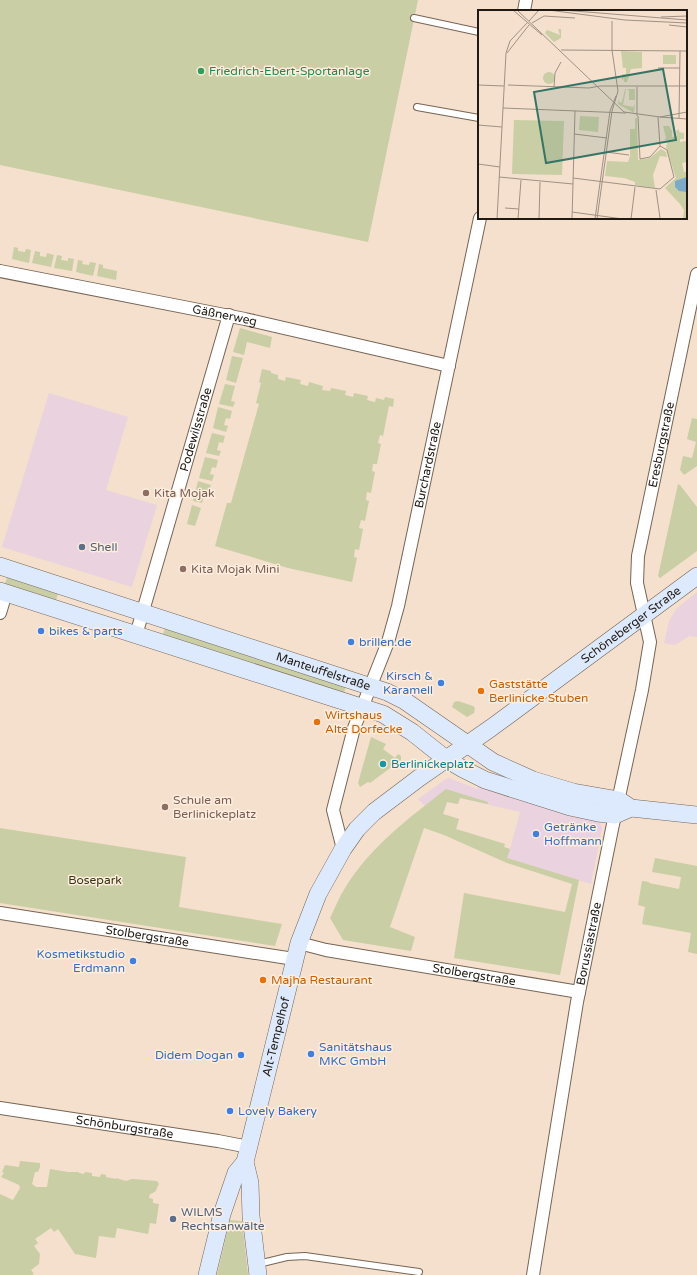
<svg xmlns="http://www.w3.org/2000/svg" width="697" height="1275" font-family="'Varela Round',sans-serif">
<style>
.commercial{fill:#ead2de;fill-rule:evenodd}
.green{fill:#c9cea4}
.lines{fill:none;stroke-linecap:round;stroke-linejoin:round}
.lane-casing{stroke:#766555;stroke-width:8}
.street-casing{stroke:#766555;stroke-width:14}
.secondary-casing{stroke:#766555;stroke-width:18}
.lane{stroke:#fff;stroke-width:6}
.street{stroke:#fff;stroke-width:12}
.secondary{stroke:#ddeafe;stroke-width:17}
.leisure-dot{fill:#2e9e5b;stroke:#feeedf;stroke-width:1.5}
.education-dot{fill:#8d6e63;stroke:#feeedf;stroke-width:1.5}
.service-dot{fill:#5c6f8a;stroke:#feeedf;stroke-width:1.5}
.shop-dot{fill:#3f7fe0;stroke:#feeedf;stroke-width:1.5}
.food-dot{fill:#e8710a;stroke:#feeedf;stroke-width:1.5}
.culture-dot{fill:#0f9aa8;stroke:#feeedf;stroke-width:1.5}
.labels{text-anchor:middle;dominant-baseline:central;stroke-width:3;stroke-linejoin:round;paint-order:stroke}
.leisure-label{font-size:12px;fill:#27864d;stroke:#feeedf;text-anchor:start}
.street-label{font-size:12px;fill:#211a13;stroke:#feeedf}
.education-label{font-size:12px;fill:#785e54;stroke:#feeedf;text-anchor:start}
.service-label{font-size:12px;fill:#4e5e75;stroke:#feeedf;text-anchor:start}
.shop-label{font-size:12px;fill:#366cbe;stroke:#feeedf;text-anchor:start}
.food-label{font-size:12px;fill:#c56008;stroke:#feeedf;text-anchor:start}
.culture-label{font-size:12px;fill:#0d838f;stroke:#feeedf;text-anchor:start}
.park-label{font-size:12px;fill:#333610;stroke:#feeedf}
.inset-road{fill:none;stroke:#a09183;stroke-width:1}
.view{fill:#347566;fill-opacity:0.15;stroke:#347566;stroke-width:2}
.inset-edge{fill:none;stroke:#211a13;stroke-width:2}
</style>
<rect width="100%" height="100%" fill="#f4e0cd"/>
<!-- commercial -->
<path class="commercial" d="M49 393 128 417 106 490 157 505 132 587 2 547Z
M697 592V637L689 636 675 645 664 643 669 621 676 609Z
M449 778 477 789 480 785 599 821 602 828 591 884 507 858 455 837 418 799 446 779ZM460 798 520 812 510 849 504 847 505 844 456 829 459 819 443 814 447 802 458 804Z"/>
<!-- green -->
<path class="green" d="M0 0H418L368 242 0 165Z
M14 247 18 248V251L25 252 26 249 31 250 29 263 12 259Z
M35 251 40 252V256L46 257 47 253 54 255 51 267 32 263Z
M57 255 62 256 61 260 68 261V258L74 259 72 271 54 268Z
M78 260 83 261 82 264 89 265 90 262 96 263 93 276 76 272Z
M99 264 103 265V268L117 271 116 280 97 276Z
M240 328 272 337 270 348 247 342 244 355 233 352Z
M232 356 243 358 236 383 226 380Z
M262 369 271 371V373L278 375V379L285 381 286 377 301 380 300 384 308 386 309 382 323 386 322 390 330 391 331 388 346 391 345 395 353 397 354 393 368 396 367 400 375 402 376 398 384 400 385 397 394 399 393 407 389 406 383 436 380 435 378 443 381 444 377 464H373L372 471 375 472 371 493 367 492 366 500 369 501 365 521 361 520 359 528 363 529 359 550 355 549 354 557 357 558 352 582 288 568 215 546 227 503H231L259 404 256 403 261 383 259 382Z
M225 384 235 386 231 401 235 402 233 407 219 404Z
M218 407 232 411 230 419 226 418 224 425 228 426 226 432 213 428Z
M692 418 697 419V466L684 475 680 470 683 456 692 458 696 442 687 439Z
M212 433 225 436 223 443 219 442 217 450 221 451 219 456 206 453Z
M205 457 218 460 216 468 212 467 210 474 214 475 212 481 199 478Z
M198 481 211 485 209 492H205L202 503 193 501Z
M678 484 680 485 697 507V551L660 578 658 576Z
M192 505 201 508 195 526 187 524Z
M7 577 58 594 56 600 5 584Z
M165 628 346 686 344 693 163 634Z
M458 701 473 706 475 708 474 713 467 717 452 707 454 702Z
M371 737 386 744 383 749 395 758 398 754 401 756V760L370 783 368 782 360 787 358 783Z
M446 789 488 802V804L460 798 458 804 447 802 443 814 459 819 456 829 505 844 504 847 510 849 507 858 579 880 560 975 454 958 464 893 565 912 572 884 507 863 444 835 424 828 390 927 415 937 411 951 343 940 330 918C335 908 339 897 345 888 370 847 409 818 446 789Z
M0 828 186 857 179 907 282 924 275 946 0 903Z
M655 858 697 866V954L688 952 691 933 642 924 645 907 638 905 642 881 649 882V883L679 889 681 877 652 872Z
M20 1161 40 1163V1167L38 1172H35L32 1184 36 1187H47L50 1169 68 1172H79V1173L84 1174 85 1172 92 1173V1176L100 1177 101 1174 106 1175V1177L116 1179V1178L126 1181 132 1179 157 1181 159 1184C155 1190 159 1191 150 1194L149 1198 153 1199V1203L159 1204 156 1224 150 1223 148 1234 117 1228 115 1238 99 1236 96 1258 75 1254 58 1229 54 1232 51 1228 35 1239 38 1243 34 1246 40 1254 39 1264 31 1270 34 1274 32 1275H0V1194L13 1200 20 1188 19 1185 1 1177 4 1173 2 1172 5 1165 19 1167Z
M230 1220 242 1221 248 1275H217Z"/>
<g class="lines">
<defs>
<path id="lane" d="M414 18 479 32
M417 107 479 118
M258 1264 287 1257 305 1256 419 1272"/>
<g id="street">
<path d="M524 11 526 0"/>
<path id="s1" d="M0 271 245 319 449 366"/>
<path d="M0 613 6 593"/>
<path id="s2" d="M136 635 229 315"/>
<path id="s3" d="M343 849 333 810 354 728 388 642 398 606 480 218"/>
<path id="s4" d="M0 913 294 959"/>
<path id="s5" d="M299 943 326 950 579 992"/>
<path id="s6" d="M0 1108 218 1141 249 1147"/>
<path id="s7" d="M533 1275 577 1002 612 829 642 690 650 642 637 583 638 556 697 274"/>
</g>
<g id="secondary">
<path id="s8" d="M0 566 387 692 405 701 493 762 533 780 573 792 619 800 631 808 697 815"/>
<path d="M0 591 383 714 412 732 446 759 463 769 485 780 570 807 598 813 615 815 631 808"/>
<path d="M207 1275 222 1214 236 1173 245 1162"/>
<path id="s9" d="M258 1275 251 1216 250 1183 245 1162 299 943 318 894 343 849 357 829 374 812 419 778 491 728 697 576"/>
</g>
</defs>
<!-- lane casing -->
<use href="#lane" class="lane-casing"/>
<!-- street casing -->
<use href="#street" class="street-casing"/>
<!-- secondary casing -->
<use href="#secondary" class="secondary-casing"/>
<!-- lane -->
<use href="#lane" class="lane"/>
<!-- street -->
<use href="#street" class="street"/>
<!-- secondary -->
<use href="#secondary" class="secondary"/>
</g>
<!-- markers -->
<circle class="leisure-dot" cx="201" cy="71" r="4"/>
<g class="education-dot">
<circle cx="146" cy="493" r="4"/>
<circle cx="183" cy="569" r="4"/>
<circle cx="165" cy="807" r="4"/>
</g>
<g class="service-dot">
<circle cx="82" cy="547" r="4"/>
<circle cx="173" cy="1219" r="4"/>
</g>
<g class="shop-dot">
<circle cx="41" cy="631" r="4"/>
<circle cx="351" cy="642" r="4"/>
<circle cx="441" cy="683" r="4"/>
<circle cx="536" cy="834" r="4"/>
<circle cx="133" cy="961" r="4"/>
<circle cx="311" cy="1054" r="4"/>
<circle cx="241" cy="1055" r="4"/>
<circle cx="230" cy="1111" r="4"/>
</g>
<g class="food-dot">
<circle cx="481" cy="691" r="4"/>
<circle cx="317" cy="722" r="4"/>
<circle cx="263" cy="980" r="4"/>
</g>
<circle class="culture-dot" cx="383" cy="764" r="4"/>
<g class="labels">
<!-- leisure labels -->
<g class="leisure-label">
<text x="209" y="71">Friedrich-Ebert-Sportanlage</text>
</g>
<!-- street labels -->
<g class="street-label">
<text stroke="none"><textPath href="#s1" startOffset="229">Gäßnerweg</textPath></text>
<text stroke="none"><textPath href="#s2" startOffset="214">Podewilsstraße</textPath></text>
<text stroke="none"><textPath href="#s7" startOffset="845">Eresburgstraße</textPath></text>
<text stroke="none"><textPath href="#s3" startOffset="399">Burchardstraße</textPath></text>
<text stroke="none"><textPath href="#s9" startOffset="810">Schöneberger Straße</textPath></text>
<text stroke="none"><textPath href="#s8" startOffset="340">Manteuffelstraße</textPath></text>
<text stroke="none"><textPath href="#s4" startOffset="149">Stolbergstraße</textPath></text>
<text stroke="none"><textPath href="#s7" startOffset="336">Borussiastraße</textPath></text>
<text stroke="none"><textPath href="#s5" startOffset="178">Stolbergstraße</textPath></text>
<text stroke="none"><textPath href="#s9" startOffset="243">Alt-Tempelhof</textPath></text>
<text stroke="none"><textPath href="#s6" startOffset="126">Schönburgstraße</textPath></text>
</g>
<!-- education labels -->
<g class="education-label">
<text x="154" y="493">Kita Mojak</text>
<text x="191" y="569">Kita Mojak Mini</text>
<text x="173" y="800">Schule am<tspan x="173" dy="14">Berlinickeplatz</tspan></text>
</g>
<!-- service labels -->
<g class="service-label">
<text x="90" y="547">Shell</text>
<text x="181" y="1212">WILMS<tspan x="181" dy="14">Rechtsanwälte</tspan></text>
</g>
<!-- shop labels -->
<g class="shop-label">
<text x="49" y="631">bikes &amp; parts</text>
<text x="359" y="642">brillen.de</text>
<text x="433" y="676" text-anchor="end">Kirsch &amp;<tspan x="433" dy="14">Karamell</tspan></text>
<text x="544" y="827">Getränke<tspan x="544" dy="14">Hoffmann</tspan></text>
<text x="125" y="954" text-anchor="end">Kosmetikstudio<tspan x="125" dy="14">Erdmann</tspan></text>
<text x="319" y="1047">Sanitätshaus<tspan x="319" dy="14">MKC GmbH</tspan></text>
<text x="233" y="1055" text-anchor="end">Didem Dogan</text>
<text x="238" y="1111">Lovely Bakery</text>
</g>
<!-- food labels -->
<g class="food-label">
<text x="489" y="684">Gaststätte<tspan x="489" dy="14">Berlinicke Stuben</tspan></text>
<text x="325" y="715">Wirtshaus<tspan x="325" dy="14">Alte Dorfecke</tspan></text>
<text x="271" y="980">Majha Restaurant</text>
</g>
<!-- culture labels -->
<g class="culture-label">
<text x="391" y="764">Berlinickeplatz</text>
</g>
<!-- park labels -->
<g class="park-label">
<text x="95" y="880">Bosepark</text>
</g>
</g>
<!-- overview -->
<g transform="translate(478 10)">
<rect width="209" height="209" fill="#f4e0cd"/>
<path d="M80 19H83V28L76 32 67 23 69 20 82 25ZM143 41 164 42V58L153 59 149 72H146V68L144 71V64H148V58H145ZM185 45H198V54H185ZM65 68a6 6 0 1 1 12 0a6 6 0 1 1-12 0ZM147 79H157V90H151V80L148 79 145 95 155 97 157 94 156 103 140 94 141 89 142 93 144 92ZM102 106 121 107 120 122 101 120ZM157 108H159L160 150 172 148 183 139 188 142 189 147 182 146 175 165 177 178 157 175V172L146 168 127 166 129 151 150 152 152 146V119H157ZM36 110 86 111 84 165 34 164ZM185 116H191L194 121V127L199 126 198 121 201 119V122L206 123V129H202V132L209 131V152L204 153 206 162H209V209H205L206 200 202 194 187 178 198 168 188 137 190 130H186L188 128Z" fill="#c9cea4"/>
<path d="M209 167V182L201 181 197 177V171Z" fill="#7caac9"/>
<path class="inset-road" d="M35 0 64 25M39 0 146 102 182 107 209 102M70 0 147 10 209 13M84 0 209 10M183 7 209 6M51 11 61 0M54 13 66 6 97 8M191 15 209 17M83 40 209 41M29 43 51 15M180 58H202M0 75 26 76M30 75 111 78 122 76H209M76 77 77 63 83 52M159 77V106M25 98 148 103M160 106 162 149 172 147 182 136M180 107 182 136M182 107 209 109M201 108 202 41M0 115 24 117M96 124 129 128M128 142 151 145M0 154 22 157M21 167 95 174M95 168 182 179 196 167 189 140 182 136M178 180 182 208M27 198 41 199M94 202 145 209M19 209 28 43 32 31 49 13M40 209 43 170M61 209 62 172M94 209 97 101M117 209 132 101 138 86M119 209 134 101 140 81 134 40V11M153 209 157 177"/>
<path class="view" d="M185 59 198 130 68 153 56 82Z"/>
<rect width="209" height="209" class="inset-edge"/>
</g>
</svg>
